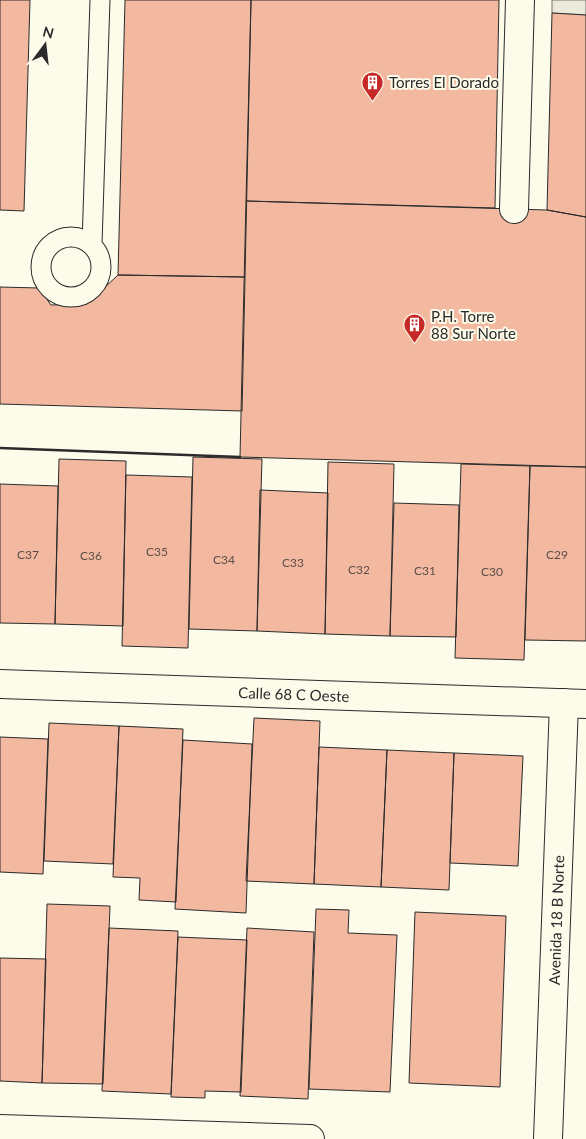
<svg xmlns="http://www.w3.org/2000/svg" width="586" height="1139" font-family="Lato,sans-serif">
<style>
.parking{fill:#eceadb;stroke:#74746e}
.building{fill:#f2b8a0;stroke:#2b2b2b}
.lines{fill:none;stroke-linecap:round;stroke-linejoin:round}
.lane-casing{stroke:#2b2b2b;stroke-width:21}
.street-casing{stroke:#2b2b2b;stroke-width:30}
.lane{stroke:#fdfbea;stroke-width:19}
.street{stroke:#fdfbea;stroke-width:28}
.wall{stroke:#2b2b2b;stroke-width:2.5}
.labels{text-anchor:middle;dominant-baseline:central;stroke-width:4;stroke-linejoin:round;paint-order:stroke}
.number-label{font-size:12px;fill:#5d4e48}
.poi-label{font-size:15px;fill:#2b2b2b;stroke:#fdfbea;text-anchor:start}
.street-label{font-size:15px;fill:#2b2b2b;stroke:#fdfbea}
</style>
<rect width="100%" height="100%" fill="#fdfbea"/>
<!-- parking -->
<path class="parking" d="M552 0H586V15L552 13Z"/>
<!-- building -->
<path class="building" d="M0 0H30L24 211 0 210Z
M125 0H251L245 277 118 275Z
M251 0H499L495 208 246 201Z
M552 13 586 15V217L547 210Z
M246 201 547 210 586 217V467L240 457Z
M118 275 245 277 242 411 0 404V287L39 288 51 305 87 304Z
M193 457 262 459 257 631 189 629Z
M59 459 126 461 123 626 55 624Z
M328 462 394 464 390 636 325 634Z
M461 464 530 466 524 660 455 658Z
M530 466 586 467V641L525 640Z
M126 475 192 477 188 648 122 646Z
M0 484 58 486 55 624 0 623Z
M260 490 328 493 325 634 257 631Z
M394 503 459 505 456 637 390 636Z
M254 718 320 721 314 884 246 881Z
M49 723 119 726 113 864 44 861Z
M119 726 183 729 176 902 139 900 140 878 113 877Z
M0 737 48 739 43 874 0 872Z
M183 740 252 744 246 913 175 909Z
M319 747 387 750 381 887 314 884Z
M387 750 454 753 449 890 381 887Z
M454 753 523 756 518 866 450 863Z
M47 904 110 906 103 1084 42 1083Z
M316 909 349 910 348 933 397 935 390 1092 309 1089Z
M415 912 506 916 500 1087 409 1083Z
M109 928 178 931 171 1094 102 1091Z
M247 928 314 932 308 1099 240 1096Z
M178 937 247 940 241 1092 205 1091V1098L171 1097Z
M0 958 46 959 42 1083 0 1081Z"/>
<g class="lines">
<defs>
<path id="lane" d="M41 267a30 30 0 1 1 60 0a30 30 0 1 1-60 0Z
M92 244 100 0"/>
<g id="street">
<path d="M514 209 520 0"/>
<path id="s1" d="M0 684 586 704"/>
<path d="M0 1129 310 1139"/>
<path id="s2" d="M548 1139 564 703"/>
</g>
</defs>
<!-- lane casing -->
<use href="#lane" class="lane-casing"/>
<!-- street casing -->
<use href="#street" class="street-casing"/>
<!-- lane -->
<use href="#lane" class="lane"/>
<!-- street -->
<use href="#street" class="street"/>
<!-- wall -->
<path class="wall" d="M0 448 240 457"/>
</g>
<!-- icons -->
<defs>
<symbol id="building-pin" viewBox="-11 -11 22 30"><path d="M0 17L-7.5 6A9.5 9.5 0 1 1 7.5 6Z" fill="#c62828" stroke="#fdfbea"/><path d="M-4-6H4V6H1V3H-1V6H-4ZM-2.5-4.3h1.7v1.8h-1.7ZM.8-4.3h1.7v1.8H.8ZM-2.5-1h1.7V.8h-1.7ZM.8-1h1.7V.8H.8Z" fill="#fff"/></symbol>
</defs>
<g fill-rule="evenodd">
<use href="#building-pin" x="360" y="70" width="25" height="34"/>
<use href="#building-pin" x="402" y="312" width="25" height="34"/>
</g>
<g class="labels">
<!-- number labels -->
<g class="number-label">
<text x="157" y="551">C35</text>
<text x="28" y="554">C37</text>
<text x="557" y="554">C29</text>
<text x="91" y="555">C36</text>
<text x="224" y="559">C34</text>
<text x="293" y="562">C33</text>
<text x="359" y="569">C32</text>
<text x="425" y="570">C31</text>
<text x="492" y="571">C30</text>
</g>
<!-- poi labels -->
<g class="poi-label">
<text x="389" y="82">Torres El Dorado</text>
<text x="431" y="316">P.H. Torre<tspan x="431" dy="17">88 Sur Norte</tspan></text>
</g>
<!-- street labels -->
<g class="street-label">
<text stroke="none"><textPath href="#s1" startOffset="294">Calle 68 C Oeste</textPath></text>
<text stroke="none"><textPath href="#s2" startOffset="219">Avenida 18 B Norte</textPath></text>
</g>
</g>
<!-- north arrow -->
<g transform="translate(45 45) rotate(15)" stroke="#fdfbea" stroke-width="4" paint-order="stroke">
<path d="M0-4L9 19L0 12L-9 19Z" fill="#2b2b2b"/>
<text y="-8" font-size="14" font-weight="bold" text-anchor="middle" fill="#2b2b2b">N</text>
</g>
</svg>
